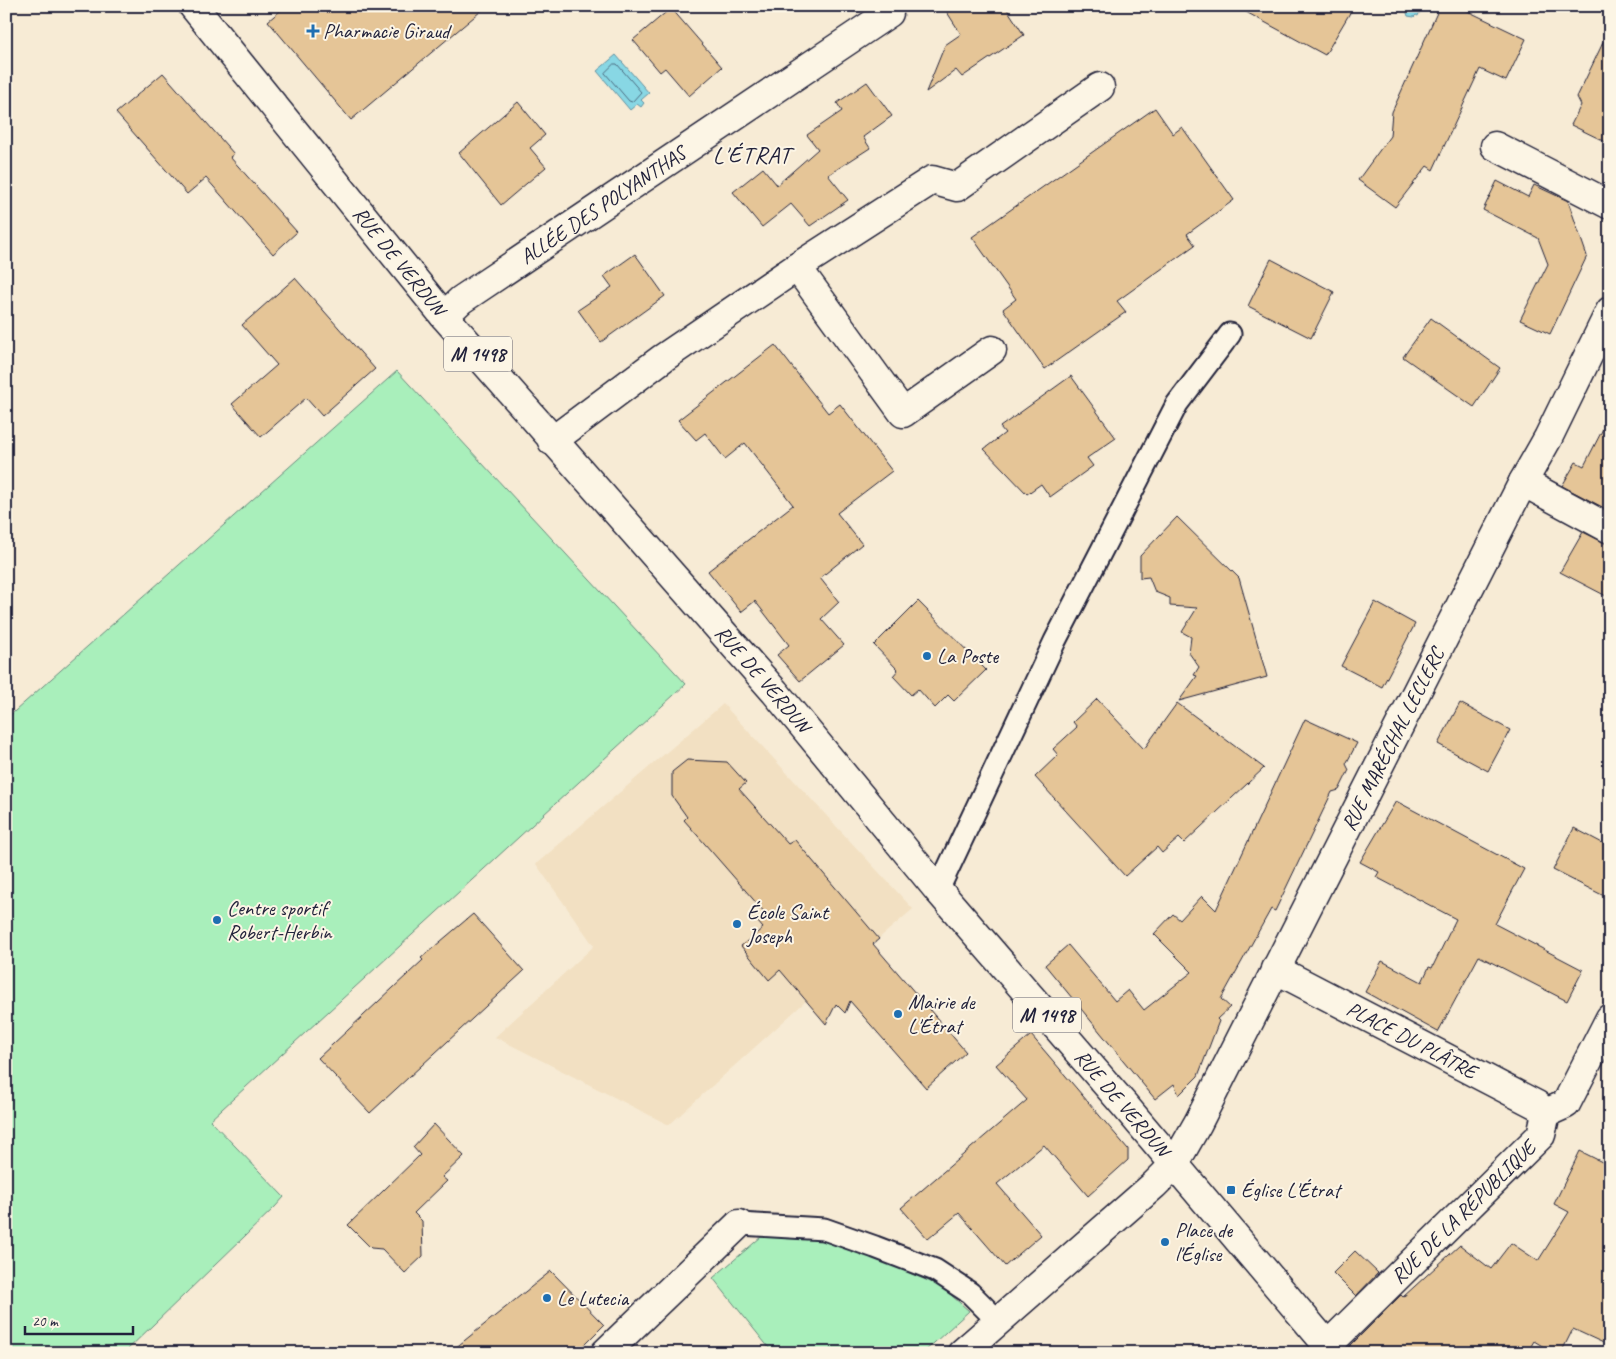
<svg xmlns="http://www.w3.org/2000/svg" width="1616" height="1359" font-family="Caveat,sans-serif">
<style>
.built{fill:#f2e0c2}
.green{fill:#a9efbb;stroke:#66887b}
.water{fill:#88d7e4;stroke:#5f8fa0}
.lines{fill:none;stroke-linecap:round;stroke-linejoin:round}
.shore{stroke:#4b6a7f;stroke-width:1}
.building{fill:#e5c597;stroke:#22223b}
.lane-casing{stroke:#22223b;stroke-width:25}
.street-casing{stroke:#22223b;stroke-width:31}
.primary-casing{stroke:#22223b;stroke-width:31}
.lane{stroke:#fcf5e5;stroke-width:21}
.street{stroke:#fcf5e5;stroke-width:28}
.primary{stroke:#fcf5e5;stroke-width:28}
.poi-dot{fill:#1f6fb2;stroke:#fcf5e5;stroke-width:2}
.labels{text-anchor:middle;dominant-baseline:central;stroke-width:4;stroke-linejoin:round;paint-order:stroke}
.shield{fill:#fcf5e5;stroke:#63616e;stroke-width:1}
.shield-label{font-size:20px;font-weight:bold;fill:#22223b}
.poi-label{font-size:21px;fill:#22223b;stroke:#fcf5e5;text-anchor:start}
.street-label{font-size:21px;fill:#22223b;stroke:#fcf5e5}
.quarter-label{font-size:24px;letter-spacing:1px;fill:#22223b;stroke:#fcf5e5}
</style>
<rect width="100%" height="100%" fill="#f7ebd5"/>
<filter id="ink" filterUnits="userSpaceOnUse"><feTurbulence type="fractalNoise" baseFrequency=".02" numOctaves="2"/><feDisplacementMap in="SourceGraphic" scale="10" xChannelSelector="R" yChannelSelector="G"/><feConvolveMatrix kernelMatrix="1 2 1 2 8 2 1 2 1" color-interpolation-filters="sRGB"/></filter>
<g filter="url(#ink)">
<!-- built -->
<path class="built" d="M723 704 913 909 806 1001 669 1125 495 1037 594 946 536 864Z"/>
<!-- green -->
<path class="green" d="M397 371 686 684 210 1120 284 1197 275 1207 124 1353H6V719Z
M803 1236 848 1246 942 1287 969 1311 923 1353H773L713 1278 761 1237Z"/>
<!-- water -->
<path class="water" d="M1405 6H1422L1418 16 1416 15 1414 17 1408 16Z
M616 55 649 93 641 100 644 103 641 107 637 104 630 110 597 71Z"/>
<g class="lines">
<!-- shore -->
<path class="shore" d="M614 64H617L641 92 632 102 629 101 605 73Z"/>
</g>
<!-- building -->
<path class="building" d="M286 6H487L351 120 268 21Z
M943 6H1005L1024 35 962 77 956 70 926 92 945 45 961 34Z
M1235 6H1354L1325 55Z
M1440 6H1457L1526 39 1506 81 1480 69 1433 170 1427 166 1395 207 1358 180 1390 136 1392 112Z
M671 8 722 67 689 96 665 68 660 72 633 40Z
M1610 28V144L1571 125 1581 105 1577 97Z
M163 73 234 154 230 157 297 232 273 254 206 178 187 194 116 113Z
M867 82 892 116 863 137 870 148 828 175 848 200 810 226 791 204 762 227 733 192 763 168 777 185 818 149 807 135 842 111 837 103Z
M518 102 545 135 530 148 546 167 501 205 459 153Z
M1155 108 1173 134 1182 127 1234 200 1187 234 1195 245 1117 301 1126 312 1045 369 1003 309 1016 299 972 237Z
M1497 181 1528 197 1534 185 1568 201 1587 256 1550 334 1520 320 1548 264 1538 238 1483 210Z
M635 254 665 296 601 342 578 310 612 287 604 276Z
M1271 259 1334 292 1311 338 1248 306Z
M295 278 375 369 322 416 306 398 261 437 232 404 277 365 242 325Z
M1431 318 1500 368 1474 407 1403 357Z
M775 345 828 413 840 404 892 471 837 513 862 544 820 578 839 602 821 619 844 645 800 681 777 655 789 645 755 601 741 612 708 571 793 505 745 443 725 459 705 433 696 440 678 420Z
M1071 376 1116 438 1087 458 1093 466 1050 497 1041 484 1027 494 984 449 1005 433 1000 427Z
M1610 415V511L1562 486 1576 462 1584 466Z
M1177 517 1239 578 1267 677 1179 701 1197 676 1194 675 1199 667 1189 653 1191 637 1182 632 1197 608 1170 606V598L1155 592 1149 577 1140 578V556Z
M1583 532 1610 545V598L1560 572Z
M918 601 986 670 954 701 948 695 935 708 918 689 911 695 893 676 898 670 874 645Z
M1375 602 1415 624 1382 687 1341 666Z
M1097 699 1144 749 1177 703 1264 768 1184 843 1179 838 1162 853 1157 847 1125 876 1035 777 1058 755 1053 749 1077 727 1073 722Z
M1460 703 1510 730 1488 771 1438 744Z
M1305 719 1357 743 1346 764 1349 770 1339 790 1332 792 1275 911 1271 909 1221 999 1230 1007 1217 1019 1219 1021 1198 1076 1179 1095 1174 1084 1155 1099 1045 965 1068 945 1115 1001 1128 990 1144 1010 1192 972 1154 934 1173 914 1180 920 1202 896 1216 910Z
M687 760 727 762 746 783 739 789 788 844 795 840 879 939 873 944 966 1052 926 1088 850 1001 845 1013 836 1004 826 1024 780 970 769 980 741 946 763 928 757 921 766 914 684 820 687 817 672 796V772Z
M1396 801 1524 869 1495 924 1583 970 1567 1001 1479 956 1438 1032 1365 992 1382 961 1422 982 1429 967 1432 968 1456 919 1376 877 1379 872 1360 862Z
M1574 828 1610 847V899L1553 870Z
M473 914 524 971 370 1113 318 1058 423 960 421 958Z
M1031 1035 1128 1149V1160L1088 1196 1044 1145 997 1184 1041 1235 1005 1266 959 1213 928 1239 901 1208 1027 1100 996 1065Z
M434 1124 464 1156 442 1177 447 1181 414 1213 422 1221 423 1256 405 1273 382 1249 371 1248 348 1225 420 1155 413 1147Z
M1580 1151 1610 1166V1346L1573 1329 1561 1353H1554L1534 1341 1527 1353H1349L1348 1348 1401 1295 1403 1297 1460 1245 1491 1269 1511 1243 1538 1261 1569 1212 1554 1204Z
M1355 1251 1378 1273 1356 1296 1333 1273Z
M551 1271 604 1325 576 1353H449Z"/>
<g class="lines">
<defs>
<path id="lane" d="M938 890 1055 641 1177 404 1230 334
M739 1224 824 1229 875 1247 935 1270 970 1293 998 1321"/>
<g id="street">
<path d="M1495 146 1610 205"/>
<path d="M797 267 903 413 992 350"/>
<path id="s1" d="M444 316 461 300 889 13"/>
<path d="M552 441 663 358 797 267 932 180 957 187 1100 87"/>
<path d="M1523 482 1610 529"/>
<path id="s2" d="M1275 969 1537 1105 1546 1113"/>
<path d="M1546 1113 1566 1104 1610 1018"/>
<path id="s3" d="M1327 1346 1541 1135 1546 1113"/>
<path d="M605 1353 739 1224"/>
<path id="s4" d="M962 1353 1154 1185 1174 1165 1198 1123 1523 482 1548 438 1610 311"/>
</g>
<g id="primary">
<path id="s5" d="M193 6 444 316 775 692 938 890 1126 1107 1334 1353"/>
</g>
</defs>
<!-- lane casing -->
<use href="#lane" class="lane-casing"/>
<!-- street casing -->
<use href="#street" class="street-casing"/>
<!-- primary casing -->
<use href="#primary" class="primary-casing"/>
<!-- lane -->
<use href="#lane" class="lane"/>
<!-- street -->
<use href="#street" class="street"/>
<!-- primary -->
<use href="#primary" class="primary"/>
</g>
</g>
<!-- markers -->
<g class="poi-dot">
<path d="M310.5 23.5h5v5h5v5h-5v5h-5v-5h-5v-5h5z"/>
<circle cx="927" cy="656" r="5"/>
<circle cx="217" cy="920" r="5"/>
<circle cx="737" cy="924" r="5"/>
<circle cx="898" cy="1014" r="5"/>
<rect x="1226" y="1185" width="10" height="10" rx="2.5"/>
<circle cx="1165" cy="1242" r="5"/>
<circle cx="547" cy="1298" r="5"/>
</g>
<g class="labels">
<!-- shield labels -->
<g class="shield">
<rect x="444" y="336.5" width="68" height="35" rx="4"/>
<rect x="1013" y="997.5" width="68" height="35" rx="4"/>
</g>
<g class="shield-label">
<text x="478" y="354">M 1498</text>
<text x="1047" y="1015">M 1498</text>
</g>
<!-- poi labels -->
<g class="poi-label">
<text x="323" y="31">Pharmacie Giraud</text>
<text x="937" y="656">La Poste</text>
<text x="227" y="908">Centre sportif<tspan x="227" dy="24">Robert-Herbin</tspan></text>
<text x="747" y="912">École Saint<tspan x="747" dy="24">Joseph</tspan></text>
<text x="908" y="1002">Mairie de<tspan x="908" dy="24">L'Étrat</tspan></text>
<text x="1241" y="1190">Église L'Étrat</text>
<text x="1175" y="1230">Place de<tspan x="1175" dy="24">l'Église</tspan></text>
<text x="557" y="1298">Le Lutecia</text>
</g>
<!-- street labels -->
<g class="street-label">
<text stroke="none"><textPath href="#s1" startOffset="194">ALLÉE DES POLYANTHAS</textPath></text>
<text stroke="none"><textPath href="#s5" startOffset="328">RUE DE VERDUN</textPath></text>
<text stroke="none"><textPath href="#s5" startOffset="882">RUE DE VERDUN</textPath></text>
<text stroke="none"><textPath href="#s4" startOffset="762">RUE MARÉCHAL LECLERC</textPath></text>
<text stroke="none"><textPath href="#s2" startOffset="154">PLACE DU PLÂTRE</textPath></text>
<text stroke="none"><textPath href="#s5" startOffset="1438">RUE DE VERDUN</textPath></text>
<text stroke="none"><textPath href="#s3" startOffset="191">RUE DE LA RÉPUBLIQUE</textPath></text>
</g>
<!-- quarter labels -->
<g class="quarter-label">
<text x="752" y="155">L'ÉTRAT</text>
</g>
</g>
<!-- margin -->
<rect width="1616" height="1359" fill="none" stroke="#fcf5e5" stroke-width="25"/>
<rect x="12" y="12" width="1591" height="1334" fill="none" stroke="#22223b" stroke-width="2" filter="url(#ink)"/>
<!-- scale -->
<path d="M25 1326v8h108v-8" fill="none" stroke="#22223b" stroke-width="2.5"/>
<text x="32" y="1326" font-size="15" fill="#22223b" stroke="#fcf5e5" stroke-width="4" paint-order="stroke">20 m</text>
</svg>
